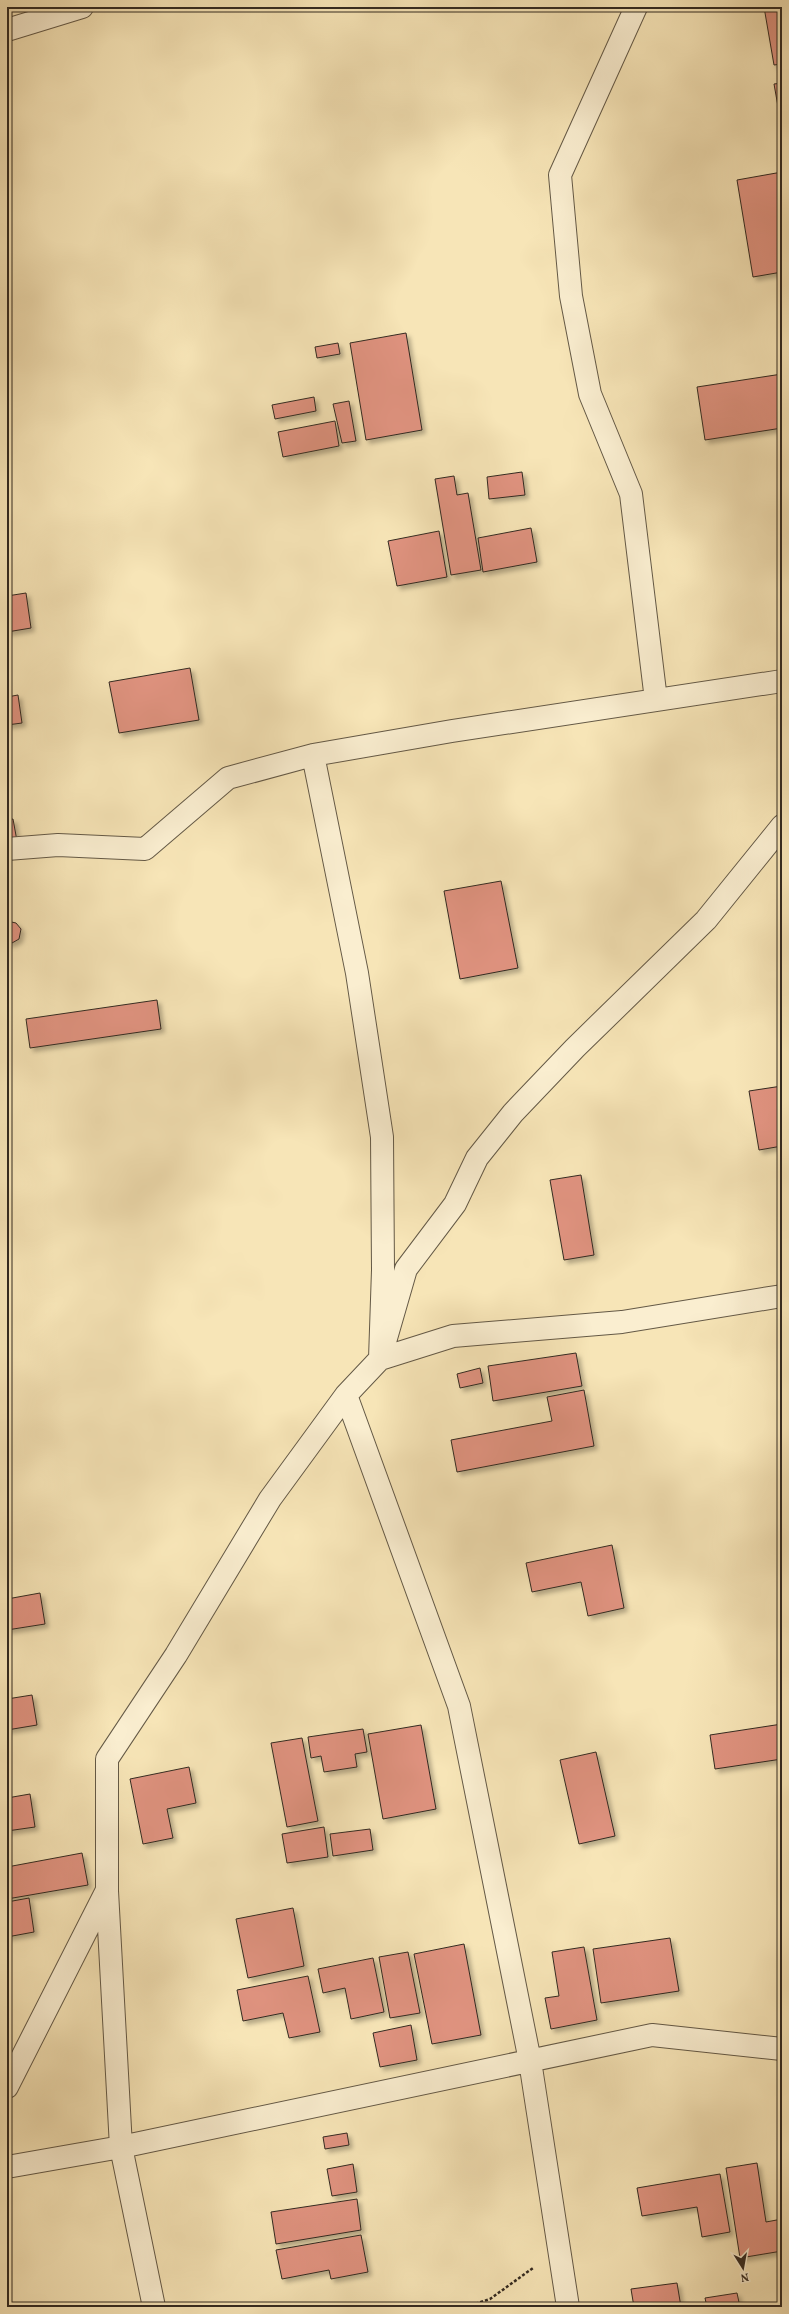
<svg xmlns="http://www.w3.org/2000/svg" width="789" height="2314" font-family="Vollkorn,serif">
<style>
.building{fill:#e09380;stroke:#332a21;filter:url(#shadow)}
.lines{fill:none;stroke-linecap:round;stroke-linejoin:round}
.street-casing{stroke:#645946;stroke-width:24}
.path{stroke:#332a21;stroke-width:2.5;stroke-dasharray:3 2;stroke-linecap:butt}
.street{stroke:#faeed0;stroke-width:22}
</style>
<defs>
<filter id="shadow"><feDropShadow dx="3.5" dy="3.5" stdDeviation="2" flood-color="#0004"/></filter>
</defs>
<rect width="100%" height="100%" fill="#f7e5b7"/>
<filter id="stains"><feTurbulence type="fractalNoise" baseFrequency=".005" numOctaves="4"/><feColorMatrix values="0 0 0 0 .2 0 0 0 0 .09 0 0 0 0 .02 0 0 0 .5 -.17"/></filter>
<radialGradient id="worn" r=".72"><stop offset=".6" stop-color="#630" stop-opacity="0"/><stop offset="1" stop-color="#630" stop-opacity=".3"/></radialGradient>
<!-- building -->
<path class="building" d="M764 7H782V64L774 65Z
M782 83V129L774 84Z
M782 172V272L753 277 737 180Z
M406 333 422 430 366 440 350 343Z
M338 343 340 354 317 358 315 347Z
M782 374V428L705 440 697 387Z
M314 397 316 411 275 419 272 405Z
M349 401 356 441 342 443 333 404Z
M335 421 339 446 283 457 278 432Z
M522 472 525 495 489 499 487 477Z
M454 476 457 495 468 493 481 570 451 575 435 479Z
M531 528 537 562 483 572 478 538Z
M439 531 447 577 397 586 388 541Z
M26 593 31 628 7 632V596Z
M190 668 199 720 119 733 109 682Z
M18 695 22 723 7 725V697Z
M13 819 17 841 7 843V820Z
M501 881 518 968 460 979 444 891Z
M7 921 16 923 21 929 19 939 12 943H7Z
M157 1000 161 1029 30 1048 26 1019Z
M782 1086V1146L759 1150 749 1091Z
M581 1175 594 1255 564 1260 550 1180Z
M576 1353 582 1386 493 1401 488 1366Z
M480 1368 483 1383 460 1388 457 1374Z
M584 1390 594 1446 457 1472 451 1440 552 1421 547 1397Z
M612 1545 624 1608 588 1616 581 1582 532 1592 526 1563Z
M40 1593 45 1624 7 1630V1599Z
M32 1695 37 1725 7 1730V1699Z
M782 1724V1759L715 1769 710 1735Z
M421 1725 436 1809 383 1819 368 1734Z
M363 1729 367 1752 355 1754 357 1767 324 1772 321 1756 311 1758 308 1737Z
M302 1738 318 1821 287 1827 271 1743Z
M596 1752 615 1836 579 1844 560 1760Z
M189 1767 196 1803 167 1809 173 1838 143 1844 130 1779Z
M30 1794 35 1827 7 1831V1798Z
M324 1827 328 1857 287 1863 282 1834Z
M370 1829 373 1850 333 1856 330 1834Z
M82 1853 88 1885 7 1899V1867Z
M29 1898 34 1932 7 1937V1902Z
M293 1908 304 1966 248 1978 236 1919Z
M670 1938 679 1991 601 2003 593 1949Z
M464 1944 481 2035 432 2044 414 1954Z
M584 1947 597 2020 551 2029 545 1998 559 1996 552 1952Z
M408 1952 420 2013 390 2018 379 1957Z
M373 1958 384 2012 351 2019 345 1988 323 1993 318 1969Z
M308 1976 320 2032 289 2038 283 2013 243 2021 237 1990Z
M411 2025 417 2060 380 2067 373 2033Z
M347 2133 349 2145 325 2149 323 2137Z
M757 2163 766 2222 782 2219V2251L740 2258 726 2168Z
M353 2164 357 2192 332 2196 327 2169Z
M720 2174 730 2232 702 2237 697 2207 642 2216 637 2188Z
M357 2199 361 2230 276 2244 271 2212Z
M361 2235 368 2272 331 2279 329 2270 282 2279 276 2250Z
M677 2283 681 2307H634L631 2289Z
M737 2293 740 2307H707L705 2298Z"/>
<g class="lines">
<defs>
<path id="street" d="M636 7 560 175 571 296 590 394 631 494 656 700
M7 30 82 7
M313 755 357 973 382 1137 383 1270 380 1359 453 1336 622 1322 782 1296
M7 849 58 845 145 849 228 778 313 755 452 731 782 681
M346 1395 459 1706 530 2061 568 2307
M7 2087 106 1892
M7 2167 121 2147 652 2035 782 2049
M154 2307 121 2147 107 1891V1759L176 1655 270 1499 346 1395 380 1359 406 1269 455 1204 477 1158 513 1113 575 1048 706 920 782 826"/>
</defs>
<!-- street casing -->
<use href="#street" class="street-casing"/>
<!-- path -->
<path class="path" d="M466 2307 490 2299 533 2268"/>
<!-- street -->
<use href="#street" class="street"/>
</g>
<!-- margin -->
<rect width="789" height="2314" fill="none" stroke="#f7e5b7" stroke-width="24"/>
<rect x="8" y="8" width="773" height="2298" fill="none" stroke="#332a21" stroke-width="2"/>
<rect x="12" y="12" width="765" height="2290" fill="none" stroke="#332a21"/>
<!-- north arrow -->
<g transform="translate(743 2268) rotate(169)" stroke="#faeed0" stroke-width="3" paint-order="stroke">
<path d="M0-3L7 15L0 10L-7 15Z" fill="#332a21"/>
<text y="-6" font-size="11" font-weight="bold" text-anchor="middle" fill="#332a21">N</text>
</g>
<rect width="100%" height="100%" filter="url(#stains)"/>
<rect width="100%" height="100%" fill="url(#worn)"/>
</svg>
